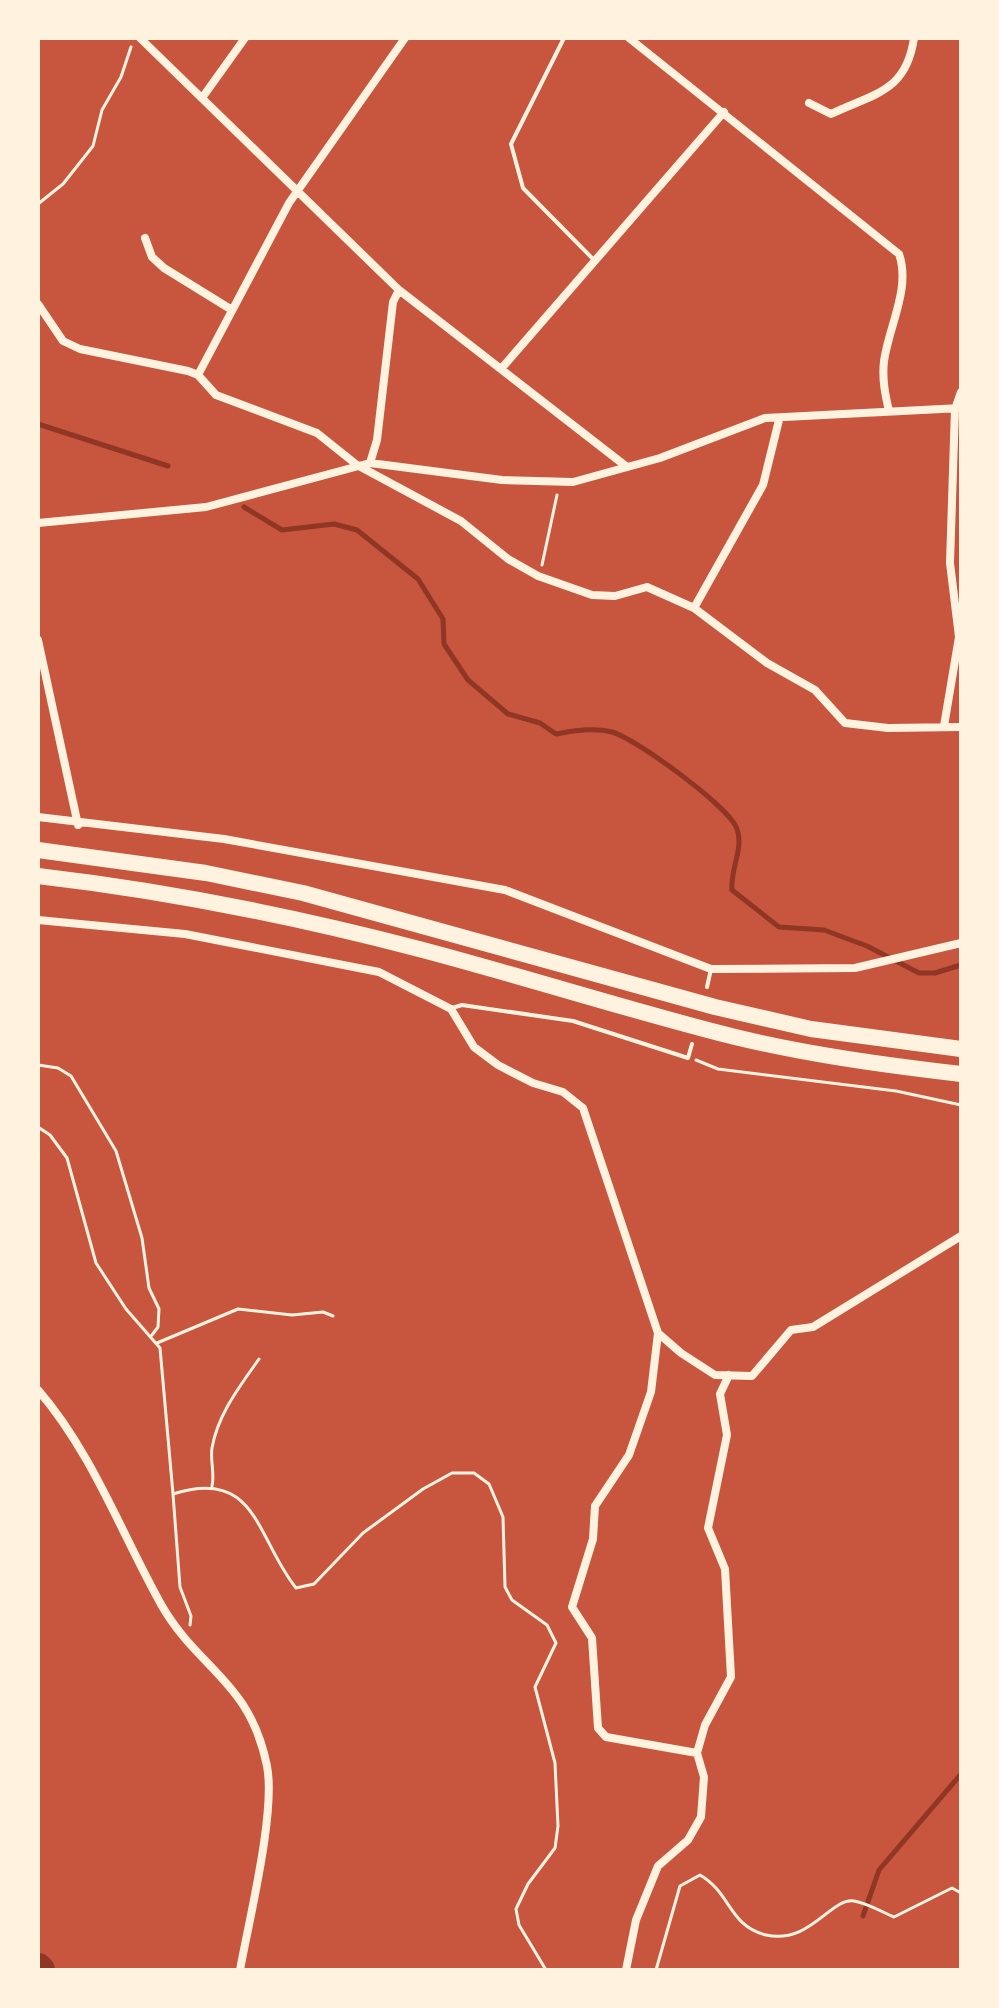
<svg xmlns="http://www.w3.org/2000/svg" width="999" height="2008" font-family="Figtree,sans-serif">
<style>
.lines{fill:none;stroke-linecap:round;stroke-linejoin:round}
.stream{stroke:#8f3625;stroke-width:5}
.river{stroke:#8f3625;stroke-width:30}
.path{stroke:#fff3e0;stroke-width:3}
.service{stroke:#fff3e0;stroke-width:4}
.minor{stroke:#fff3e0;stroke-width:8}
.motorway{stroke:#fff3e0;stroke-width:16}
</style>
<rect width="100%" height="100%" fill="#c8553d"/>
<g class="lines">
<!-- stream -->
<path class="stream" d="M38 424 168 466
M244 507 282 530 334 524 357 530 418 579 443 619 444 644 468 680 508 714 540 723 556 734C574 731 593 727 612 732 635 738 731 808 737 829 744 849 730 869 732 890L779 927 824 930 867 946 919 973H935L961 965
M863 1916 879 1870 961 1774"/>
<!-- river -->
<path class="river" d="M38 1968 40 1970"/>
<!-- path -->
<path class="path" d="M38 204 63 184 93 146 102 110 121 77 131 47
M542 565 557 495
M696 1060 718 1069 896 1091 961 1105
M38 1065 58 1068 71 1076 116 1151 142 1238 149 1288 159 1309 158 1327 152 1335
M38 1127 50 1135 67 1158 96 1263 126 1309 160 1348 173 1494
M157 1343 238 1309 292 1315 323 1312 333 1316
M212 1486C215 1474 210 1461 212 1448 218 1414 240 1386 259 1359
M190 1625 191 1616 180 1587 173 1494C257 1467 256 1538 296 1588L314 1584 363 1533 423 1489 452 1473H474L489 1484 503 1517 505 1587 512 1600 547 1625 556 1643 535 1687 555 1763 558 1826 555 1848 528 1884 516 1909 519 1925 546 1970
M656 1970 680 1886 700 1875C731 1893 729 1926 766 1935 810 1945 831 1897 854 1901 867 1903 882 1912 894 1917L952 1888 961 1893"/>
<!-- service -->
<path class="service" d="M564 38 511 144 523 188 594 260
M707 987 711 969
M452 1008 462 1005 573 1021 688 1058 692 1044"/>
<!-- minor -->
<path class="minor" d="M140 38 399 290 627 467
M629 38 899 254C911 288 889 326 884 361 882 379 885 394 889 411
M202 98 245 38
M809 103 831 114C875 93 906 92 914 38
M145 238 152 257 164 268 232 310
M38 304 63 341 80 349 188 371 198 375 216 395 317 433 357 465 461 521 508 559 538 576 592 595 615 596 647 587 694 608 767 663 815 690 845 723 888 728 961 727
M501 369 724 112
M198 375 289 203 405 38
M370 463 377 440 393 302 399 290
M38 523 206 507 370 463 502 480 573 482 660 458 765 418 961 408
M694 608 763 485 779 420
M38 640 78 825
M944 726 959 637 950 563 955 409 961 392
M38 817 224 839 505 890 711 969 855 968 961 943
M38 920 185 934 379 972 451 1009 474 1047 498 1065 533 1083 563 1092 583 1108 658 1333 681 1353 715 1375 752 1376 791 1330 813 1327 961 1236
M658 1333 651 1392 629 1455 595 1506 593 1539 572 1607 592 1638 598 1728 606 1737 697 1753
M38 1390C92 1452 122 1535 162 1606 199 1670 250 1681 267 1766 276 1812 249 1920 240 1970
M626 1970 636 1920 658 1866 688 1840 701 1817 704 1777 697 1753 705 1725 731 1677 725 1569 708 1528 727 1435 720 1394 729 1375"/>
<!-- motorway -->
<path class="motorway" d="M38 850 206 873 303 893 715 1007 811 1029 961 1049
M38 876C167 891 293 916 419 949 514 974 609 1004 704 1029 788 1052 875 1064 961 1074"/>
</g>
<!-- border -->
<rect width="999" height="2008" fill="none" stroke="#fff3e0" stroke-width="80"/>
</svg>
